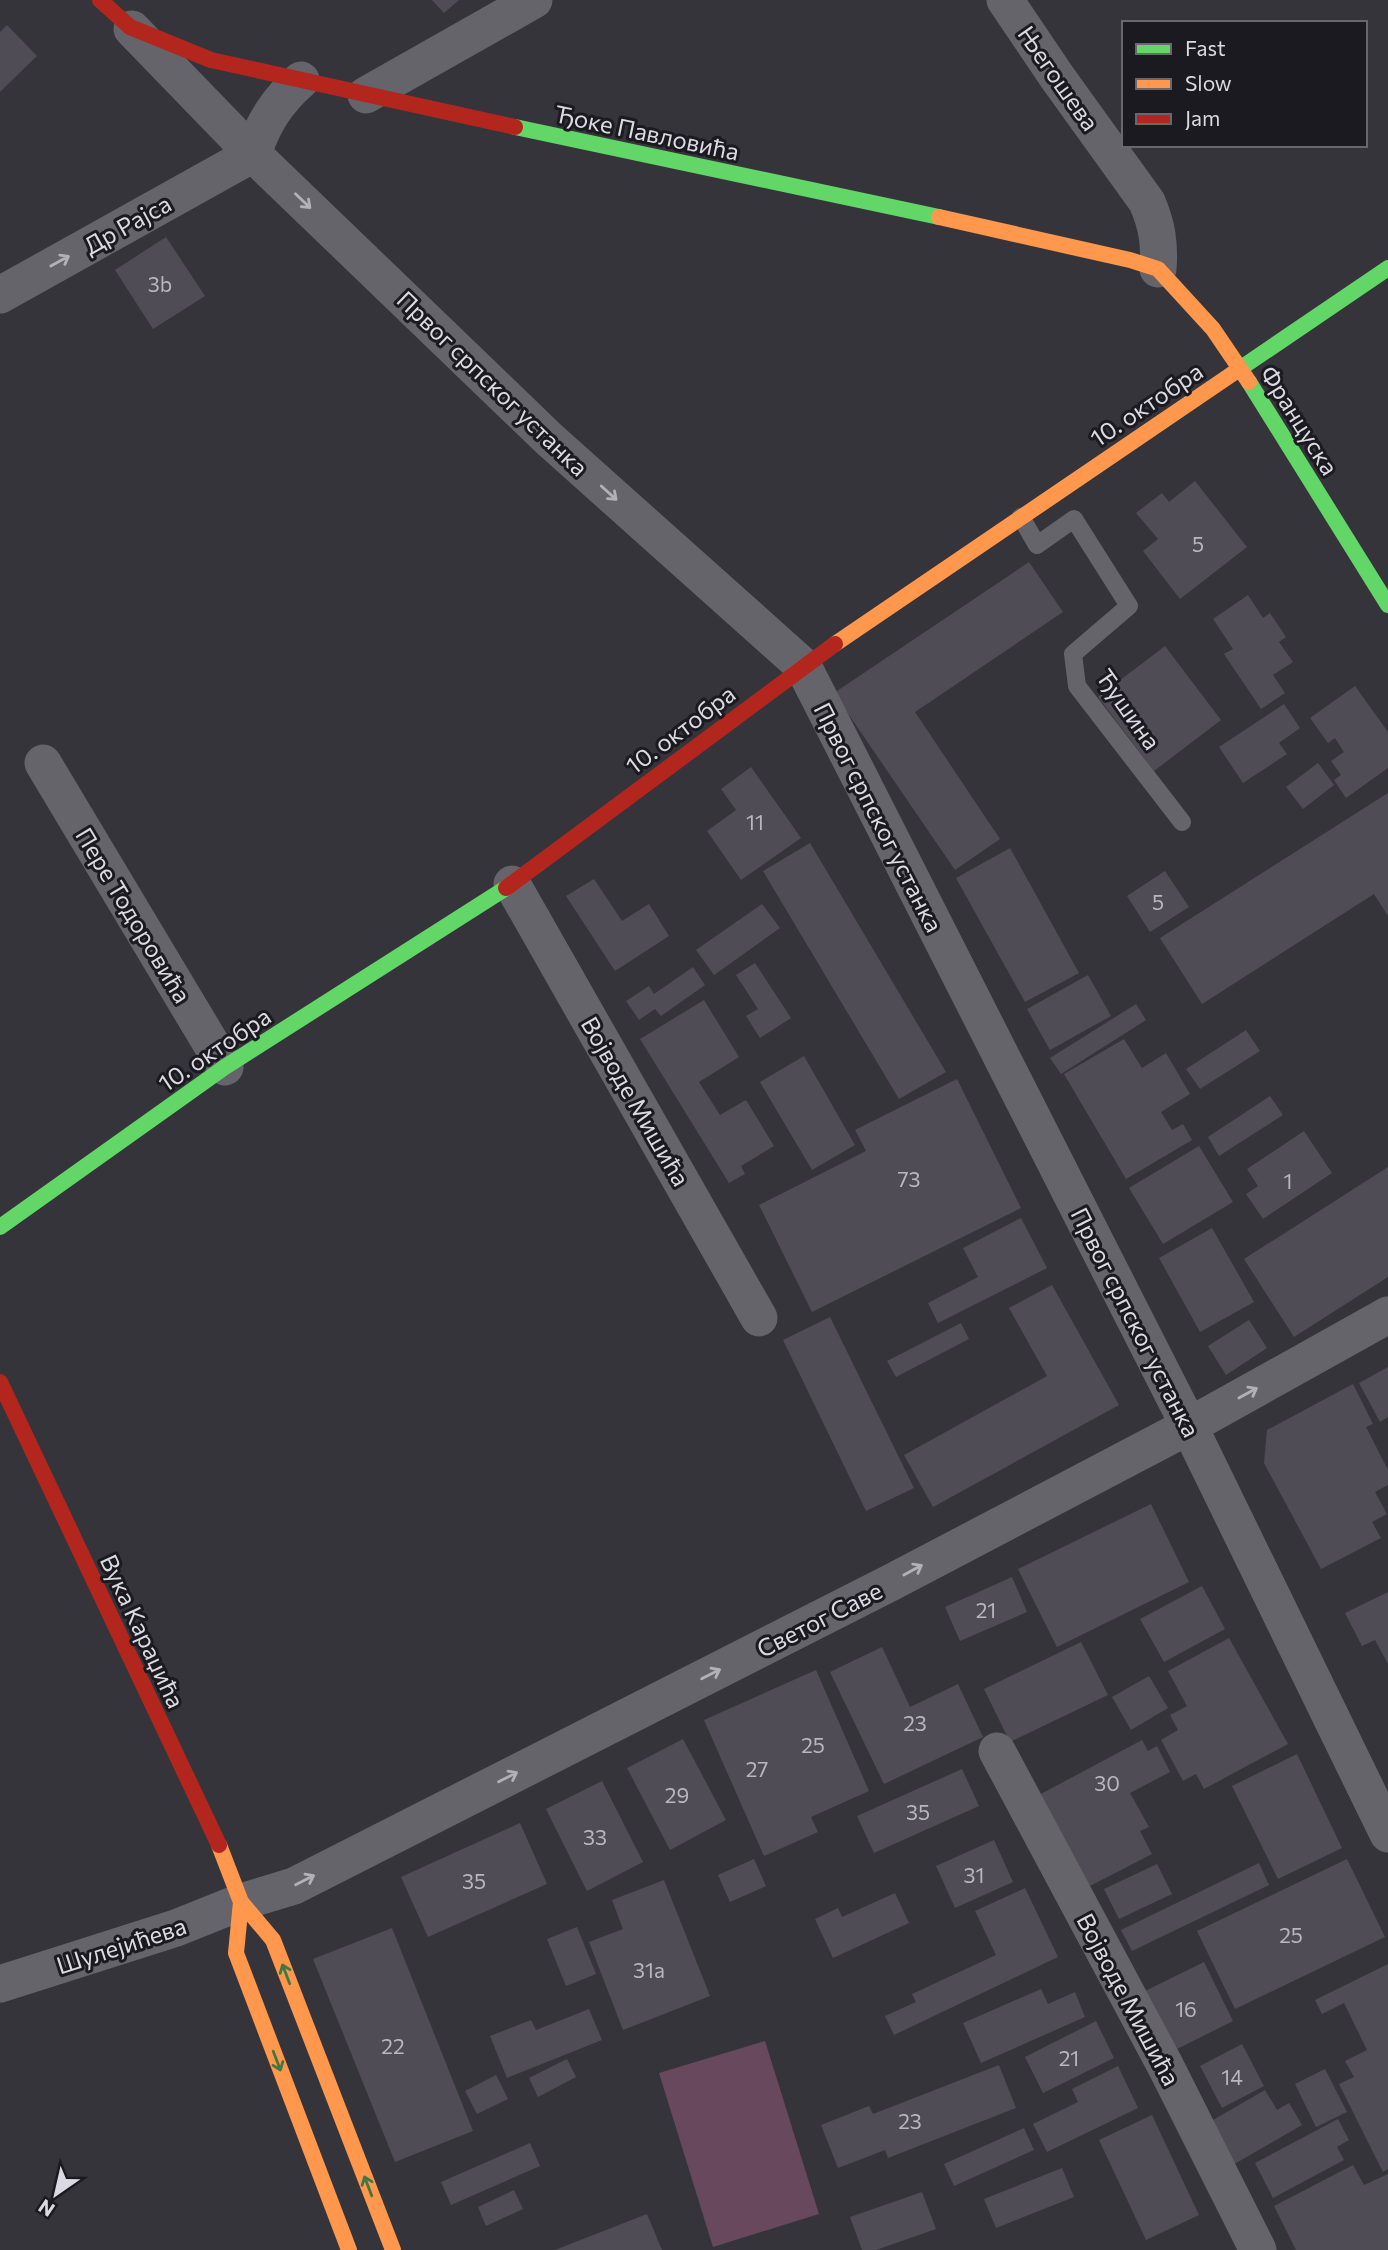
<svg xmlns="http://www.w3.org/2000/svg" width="1388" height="2250" font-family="Commissioner,sans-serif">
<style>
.green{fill:#67485d}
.building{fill:#504c55}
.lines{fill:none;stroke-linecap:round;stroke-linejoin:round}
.lane{stroke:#65646a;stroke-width:18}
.street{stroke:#65646a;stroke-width:37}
.fast{stroke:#63d668;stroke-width:16}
.slow{stroke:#ff974d;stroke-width:16}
.jam{stroke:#b3261e;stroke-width:16}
.oneway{stroke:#b2b1b8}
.oneway2{stroke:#3f7844}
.labels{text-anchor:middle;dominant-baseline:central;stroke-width:6;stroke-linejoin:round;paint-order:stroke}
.number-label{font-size:21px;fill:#b8b6bf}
.street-label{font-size:24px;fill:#dbdae2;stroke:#1b1a20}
</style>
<rect width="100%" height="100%" fill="#35343b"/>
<!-- green -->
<path class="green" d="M765 2041 819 2214 713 2247 659 2073Z"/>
<!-- building -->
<path class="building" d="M432 0H459L444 13Z
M7 25 37 56 0 92V32Z
M166 237 205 296 153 329 115 270Z
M1195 481 1247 547 1180 599 1143 551 1158 539 1136 513 1162 493 1169 502Z
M1029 562 1063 612 915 712 1000 839 955 870 834 693Z
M1248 595 1263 618 1270 613 1286 637 1279 642 1293 662 1273 675 1285 693 1261 709 1224 654 1233 649 1213 619Z
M1165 646 1221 720 1154 771 1098 697Z
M1355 686 1388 732V768L1346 798 1334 780 1341 775 1331 761 1344 752 1335 738 1328 743 1310 718Z
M1284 704 1300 728 1279 743 1287 754 1243 783 1219 747Z
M1318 763 1334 785 1303 809 1286 787Z
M751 767 801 838 741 880 707 831 736 810 721 789Z
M1388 793V916L1374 894 1202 1004 1160 938Z
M810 843 946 1072 899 1099 763 871Z
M1010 848 1079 973 1025 1002 956 878Z
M1165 871 1189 907 1150 932 1127 896Z
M594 879 622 921 649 904 669 936 615 971 566 896Z
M762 904 780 928 714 975 696 950Z
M755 963 791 1018 760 1038 746 1016 758 1009 736 975Z
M693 967 705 985 661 1016 655 1009 639 1020 626 1001 649 986 654 994Z
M1088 975 1111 1016 1050 1050 1027 1009Z
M704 1000 739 1057 699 1082 720 1115 746 1100 774 1146 741 1166 745 1174 729 1183 640 1039Z
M1136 1004 1146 1020 1061 1074 1050 1058Z
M1246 1030 1260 1051 1200 1089 1186 1069Z
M1124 1039 1142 1068 1166 1053 1190 1094 1161 1112 1172 1130 1183 1124 1192 1140 1126 1179 1064 1074Z
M804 1056 855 1145 812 1170 760 1082Z
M957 1079 1021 1208 812 1312 759 1205 866 1151 855 1130Z
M1270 1096 1283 1115 1219 1156 1208 1137Z
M1304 1131 1332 1173 1263 1219 1246 1194 1258 1186 1247 1169Z
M1199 1146 1233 1202 1163 1244 1129 1188Z
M1388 1167V1277L1294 1337 1244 1259Z
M1021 1218 1047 1268 938 1323 928 1303 978 1277 963 1248Z
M1212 1228 1254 1302 1200 1332 1159 1258Z
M1052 1285 1119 1405 933 1507 904 1455 1047 1376 1009 1308Z
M830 1317 914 1488 866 1511 783 1340Z
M1249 1320 1267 1348 1226 1375 1208 1346Z
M961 1323 969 1339 896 1377 887 1361Z
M1388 1367V1417L1380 1422 1359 1383Z
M1353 1384 1373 1424 1366 1427 1388 1470V1485L1375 1492 1387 1514 1372 1522 1381 1538 1321 1569 1264 1463 1267 1430Z
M1151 1504 1189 1582 1057 1647 1018 1569Z
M1012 1577 1027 1612 960 1641 945 1607Z
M1202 1586 1225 1629 1164 1662 1140 1619Z
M1388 1592V1664L1375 1640 1362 1646 1345 1613Z
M1229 1638 1288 1744 1204 1789 1196 1774 1183 1781 1161 1740 1178 1730 1170 1715 1187 1706 1168 1671Z
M1081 1642 1108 1695 1010 1742 984 1689Z
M882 1647 910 1707 958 1684 983 1737 884 1784 830 1672Z
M816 1670 869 1791 811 1817 818 1832 764 1856 704 1720Z
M1149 1676 1168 1708 1131 1730 1112 1697Z
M683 1739 726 1820 670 1850 627 1768Z
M1142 1740 1148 1751 1157 1746 1170 1772 1130 1793 1149 1827 1140 1831 1152 1854 1088 1887 1039 1795Z
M1297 1754 1342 1848 1278 1879 1232 1786Z
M962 1769 979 1806 874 1853 857 1816Z
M602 1781 643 1862 587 1891 546 1809Z
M520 1823 547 1884 428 1937 401 1877Z
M994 1840 1013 1882 955 1908 936 1866Z
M754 1859 766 1886 730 1902 718 1875Z
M1347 1859 1385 1937 1235 2009 1197 1931Z
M1259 1863 1269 1885 1132 1951 1121 1930Z
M1157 1864 1172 1894 1119 1919 1104 1889Z
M664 1880 710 1996 623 2030 589 1942 623 1929 612 1900Z
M1025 1888 1058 1957 894 2035 885 2016 916 2002 912 1994 996 1955 975 1911Z
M895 1893 909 1923 833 1958 815 1919 838 1908 842 1917Z
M577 1927 596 1974 566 1986 547 1939Z
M392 1928 473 2131 395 2162 313 1959Z
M1204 1962 1233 2021 1169 2053 1139 1994Z
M1388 1964V2169L1383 2172 1339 2084 1354 2077 1345 2061 1367 2050 1344 2003 1322 2014 1315 2000Z
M1041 1989 1048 2004 1075 1992 1085 2017 981 2063 963 2023Z
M589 2009 602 2040 507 2078 490 2036 531 2020 536 2030Z
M1096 2021 1114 2058 1043 2093 1025 2057Z
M1242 2044 1264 2086 1222 2108 1200 2066Z
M567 2059 576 2077 538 2097 529 2078Z
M999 2065 1016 2108 888 2158 885 2150 838 2168 821 2125 869 2106 873 2114Z
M1118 2066 1138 2108 1047 2152 1033 2124 1078 2102 1072 2089Z
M1325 2069 1347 2112 1316 2127 1295 2084Z
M496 2075 508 2099 477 2114 465 2091Z
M1265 2090 1277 2110 1289 2103 1302 2125 1231 2166 1206 2124Z
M1152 2115 1199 2215 1146 2240 1099 2140Z
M1338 2119 1349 2140 1337 2147 1344 2160 1273 2198 1255 2163Z
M1024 2128 1034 2150 954 2186 944 2164Z
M530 2143 540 2166 451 2205 441 2182Z
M1353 2165 1364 2185 1388 2174V2250H1296L1274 2206Z
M1062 2168 1074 2197 996 2228 984 2199Z
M514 2190 523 2209 486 2226 478 2207Z
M922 2192 936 2229 876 2250H862L850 2217Z
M647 2214 662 2250H555Z"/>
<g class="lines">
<!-- lane -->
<path class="lane" d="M1021 517 1037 545 1074 519 1129 606 1073 654 1077 686 1182 822"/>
<!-- street -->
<path class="street" d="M1005 0 1057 77 1147 202C1157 225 1160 244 1158 269
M132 29 253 154 549 439 803 666 1189 1426 1388 1834
M366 95 534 0
M253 154C263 123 277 101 301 80
M0 295 253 154
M43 763 225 1067
M512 884 759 1318
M997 1751 1166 2067 1258 2250
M0 1984 176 1928 241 1902 294 1886 892 1582 1189 1426 1388 1315"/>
<!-- fast -->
<path class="fast" d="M515 127 939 217
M1235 372 1388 268
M1249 382 1388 605
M0 1227 225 1067 506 888"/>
<!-- slow -->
<path class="slow" d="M939 217 1130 260 1158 269 1213 329 1249 382
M835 644 1235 372
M219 1845 241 1902 273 1940 393 2250
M241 1902 236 1953 349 2250"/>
<!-- jam -->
<path class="jam" d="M100 0 130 27 211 60 515 127
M506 888 835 644
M0 1382 219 1845"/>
</g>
<!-- one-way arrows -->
<defs><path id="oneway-shaft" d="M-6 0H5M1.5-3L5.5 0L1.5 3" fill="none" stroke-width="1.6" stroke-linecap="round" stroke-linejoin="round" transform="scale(1.75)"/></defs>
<g class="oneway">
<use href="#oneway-shaft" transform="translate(303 201) rotate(44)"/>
<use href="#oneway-shaft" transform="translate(60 261) rotate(-29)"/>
<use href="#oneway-shaft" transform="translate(609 493) rotate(42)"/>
<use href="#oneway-shaft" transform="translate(1248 1393) rotate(-29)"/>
<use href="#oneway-shaft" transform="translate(913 1570) rotate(-29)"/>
<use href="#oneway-shaft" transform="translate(711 1674) rotate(-27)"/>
<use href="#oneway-shaft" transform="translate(508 1777) rotate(-27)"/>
<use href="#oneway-shaft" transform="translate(305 1880) rotate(-27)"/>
</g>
<g class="oneway2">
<use href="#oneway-shaft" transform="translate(286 1974) rotate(-111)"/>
<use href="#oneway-shaft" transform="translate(277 2061) rotate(69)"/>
<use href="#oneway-shaft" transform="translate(368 2186) rotate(-111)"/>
</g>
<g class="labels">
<!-- number labels -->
<g class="number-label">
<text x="160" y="283">3b</text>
<text x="1198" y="543">5</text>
<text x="755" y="821">11</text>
<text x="1158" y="901">5</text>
<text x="909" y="1178">73</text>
<text x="1288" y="1180">1</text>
<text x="986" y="1609">21</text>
<text x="915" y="1722">23</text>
<text x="813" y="1744">25</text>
<text x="757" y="1768">27</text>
<text x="1107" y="1782">30</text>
<text x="677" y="1794">29</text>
<text x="918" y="1811">35</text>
<text x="595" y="1836">33</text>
<text x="974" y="1874">31</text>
<text x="474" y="1880">35</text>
<text x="1291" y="1934">25</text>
<text x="649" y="1969">31a</text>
<text x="1186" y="2008">16</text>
<text x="393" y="2045">22</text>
<text x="1069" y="2057">21</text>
<text x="1232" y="2076">14</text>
<text x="910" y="2120">23</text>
</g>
<!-- street labels -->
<g class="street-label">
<text transform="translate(1059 78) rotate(55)">Његошева</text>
<text transform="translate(647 132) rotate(12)">Ђоке Павловића</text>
<text transform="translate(127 224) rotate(-29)">Др Рајса</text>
<text transform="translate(493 383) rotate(44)">Првог српског устанка</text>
<text transform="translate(1146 404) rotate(-34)">10. октобра</text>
<text transform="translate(1300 420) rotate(58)">Француска</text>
<text transform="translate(1129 709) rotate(55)">Ђушина</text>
<text transform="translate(680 729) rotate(-37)">10. октобра</text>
<text transform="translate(879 817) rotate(63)">Првог српског устанка</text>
<text transform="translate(134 915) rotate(59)">Пере Тодоровића</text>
<text transform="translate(214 1049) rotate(-34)">10. октобра</text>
<text transform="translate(636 1101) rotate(60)">Војводе Мишића</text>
<text transform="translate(1136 1322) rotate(63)">Првог српског устанка</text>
<text transform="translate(819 1619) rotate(-27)">Светог Саве</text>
<text transform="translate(143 1631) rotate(65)">Вука Караџића</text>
<text transform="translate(121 1945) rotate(-18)">Шулејићева</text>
<text transform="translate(1129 1999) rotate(62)">Војводе Мишића</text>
</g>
</g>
<!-- legend -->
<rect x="1122" y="21" width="245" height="126" fill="#1b1a20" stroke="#68676e" stroke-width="2"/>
<rect x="1136" y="44" width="35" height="10" fill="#63d668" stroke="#68676e" stroke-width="2"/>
<text x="1185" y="56" font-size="21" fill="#dbdae2">Fast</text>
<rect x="1136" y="79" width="35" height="10" fill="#ff974d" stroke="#68676e" stroke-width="2"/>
<text x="1185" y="91" font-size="21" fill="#dbdae2">Slow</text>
<rect x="1136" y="114" width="35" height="10" fill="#b3261e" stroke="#68676e" stroke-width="2"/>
<text x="1185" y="126" font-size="21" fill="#dbdae2">Jam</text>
<!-- north arrow -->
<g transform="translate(56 2194) rotate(214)" stroke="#1b1a20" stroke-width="5" paint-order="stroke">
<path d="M0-5L12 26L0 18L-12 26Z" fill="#dbdae2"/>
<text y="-10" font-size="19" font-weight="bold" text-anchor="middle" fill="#dbdae2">N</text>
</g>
</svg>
